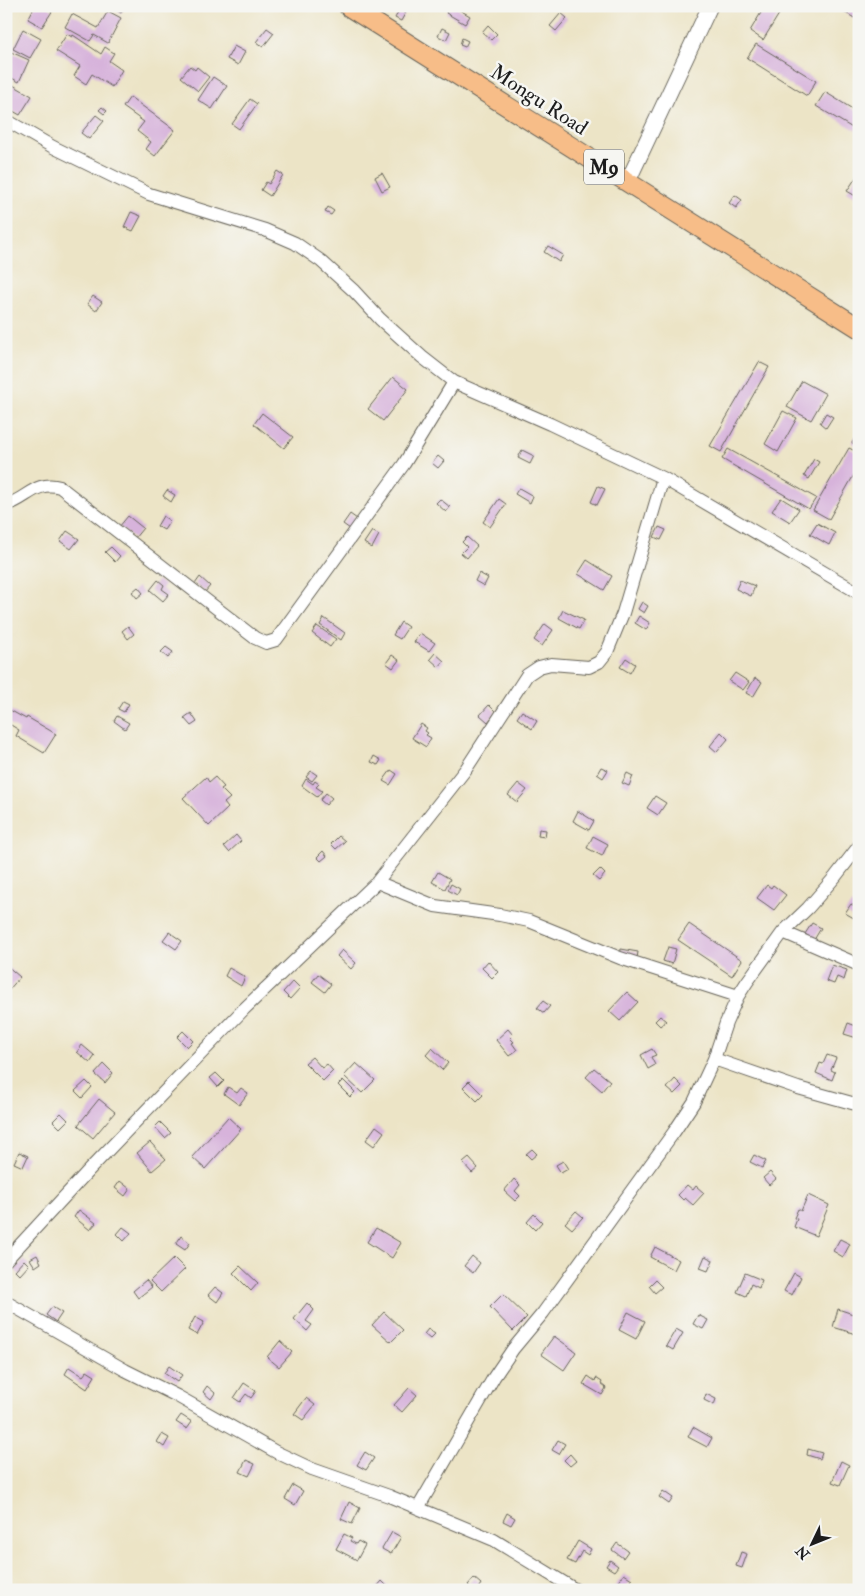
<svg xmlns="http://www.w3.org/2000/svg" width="865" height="1596" font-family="'IM FELL Double Pica',serif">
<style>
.building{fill:#d7b3db}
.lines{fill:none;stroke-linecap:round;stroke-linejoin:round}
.minor-casing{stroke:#656258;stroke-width:14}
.tertiary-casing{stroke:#656258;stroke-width:17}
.primary-casing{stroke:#656258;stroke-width:21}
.minor{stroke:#fff;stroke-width:12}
.tertiary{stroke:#fff;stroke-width:15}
.primary{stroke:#f7bd88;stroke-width:19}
.labels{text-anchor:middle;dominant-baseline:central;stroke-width:5;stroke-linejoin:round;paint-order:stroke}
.shield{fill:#f6f6f2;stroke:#5d5d5c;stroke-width:1}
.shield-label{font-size:20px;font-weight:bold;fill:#1c1c1c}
.street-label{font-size:21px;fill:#1c1c1c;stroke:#f6f6f2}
</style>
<rect width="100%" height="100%" fill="#f6f6f2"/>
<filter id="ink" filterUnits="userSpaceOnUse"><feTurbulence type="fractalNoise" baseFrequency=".02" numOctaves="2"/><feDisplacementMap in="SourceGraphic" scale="10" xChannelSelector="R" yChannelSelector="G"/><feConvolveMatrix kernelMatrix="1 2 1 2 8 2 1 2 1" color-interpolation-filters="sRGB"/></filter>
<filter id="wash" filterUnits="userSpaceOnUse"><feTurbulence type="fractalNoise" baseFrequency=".0096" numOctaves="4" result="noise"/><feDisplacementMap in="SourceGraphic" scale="20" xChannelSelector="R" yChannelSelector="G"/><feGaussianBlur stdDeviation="1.12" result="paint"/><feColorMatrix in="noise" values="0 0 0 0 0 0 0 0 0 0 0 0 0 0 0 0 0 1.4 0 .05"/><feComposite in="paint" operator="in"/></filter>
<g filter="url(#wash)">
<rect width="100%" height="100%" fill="#ece4c6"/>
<g id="blocks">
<!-- building -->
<path class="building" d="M35 6H47L53 10 42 27 28 19Z
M111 6H125L121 13Z
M450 6H459L458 9 470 16 465 24 446 13Z
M765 6H784L763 40 750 31Z
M834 6H859V14L856 19Z
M400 9 406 12 401 21 395 18Z
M108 11 121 18 108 43 94 35 90 41 65 27 72 14 98 28Z
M561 13 567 18 556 31 550 26Z
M488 25 497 34 491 40 482 32Z
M267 28 274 33 263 47 256 42Z
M442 28 450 32 446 40 438 36Z
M23 29 41 39 30 58 13 49Z
M67 34 72 37 73 35 101 54 105 47 114 53 109 61 122 70 112 87 92 74 86 84 74 76 80 66 56 51Z
M462 38 468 41 465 47 460 45Z
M756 44 816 81 807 96 747 58Z
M234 46 245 52 238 65 227 59Z
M11 52 29 60 19 82 6 75V62Z
M190 66 195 70 197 67 209 77 198 91 181 77Z
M213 77 227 86 212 109 198 100Z
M11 84 32 96 20 115 6 107V93Z
M825 92 859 113V132L816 106Z
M130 97 175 130 155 156 146 149 151 142 137 131 144 122 123 107Z
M250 99 257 104 239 129 232 124Z
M102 107 107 111 104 114 99 110Z
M96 115 104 121 89 139 81 133Z
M277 171 283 175 270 196 261 190 266 182 269 184Z
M382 173 390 187 382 191 375 177Z
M859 173V198L847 191Z
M735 195 742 200 736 208 729 203Z
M328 207 334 211 331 215 325 212Z
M131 212 141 216 133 231 124 227Z
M548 246 563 255 559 262 544 252Z
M93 296 102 302 96 311 87 304Z
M759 362 769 367 721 452 710 446Z
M393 377 408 389 383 421 368 409Z
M802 381 826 394 811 420 787 407Z
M783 411 797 418 778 452 765 444Z
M262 413 293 437 284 448 254 424Z
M826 413 833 417 826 428 820 423Z
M859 431V446L852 443Z
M849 448 859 453V466L829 519 813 510Z
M728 449 816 498 809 509 722 459Z
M522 450 534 456 530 464 518 458Z
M438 456 444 461 438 468 432 463Z
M814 459 819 462 809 479 804 476Z
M598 486 605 489 597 505 591 502Z
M519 488 533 496 530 503 515 494Z
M167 490 175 495 171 502 163 496Z
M781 498 799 509 790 522 772 511Z
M440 499 450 507 446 512 436 503Z
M499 499 506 504 490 527 483 522Z
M350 514 357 519 350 529 343 524Z
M128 516 143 528 134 539 119 527Z
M163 516 170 521 164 530 157 526Z
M817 523 835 533 829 545 810 534Z
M659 527 666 530 661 540 654 537Z
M67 531 79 539 71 549 60 541Z
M372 531 379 535 372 548 364 543Z
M467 537 477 546 467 558 461 553 467 547 462 542Z
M111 547 120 556 115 562 105 552Z
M587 560 612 576 604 590 578 574Z
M479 573 488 578 484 586 475 581Z
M200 577 210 586 205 592 195 584Z
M158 580 164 585 162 589 169 594 163 601 150 590Z
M740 580 755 586 751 596 736 589Z
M138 587 143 593 137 598 132 592Z
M642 602 648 606 644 613 638 609Z
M563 610 584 620 579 629 559 618Z
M639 616 650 623 646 630 635 623Z
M324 618 345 633 341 640 320 625Z
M401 622 408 627 400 639 393 635Z
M545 624 553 630 542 646 534 640Z
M128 626 134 634 128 639 122 631Z
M317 626 336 639 330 647 312 633Z
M420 633 435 643 429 651 414 642Z
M166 647 173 652 168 658 161 652Z
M435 653 444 661 439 667 430 659Z
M392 655 399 660 393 668 386 663Z
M626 658 635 664 630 673 620 667Z
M735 673 749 682 743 690 729 681Z
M755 678 762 682 753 697 746 693Z
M123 701 129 704 124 712 118 709Z
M489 705 496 712 488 722 480 715Z
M6 708 26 719 27 717 56 734 44 753 16 736 19 730 6 722Z
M522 711 537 721 532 729 517 718Z
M191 713 197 722 191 726 184 718Z
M117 716 129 723 125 729 114 721Z
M421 724 427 728 425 731 428 733 426 735 431 738 426 747 412 738Z
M721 732 728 739 717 752 710 746Z
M374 756 381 760 378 765 371 762Z
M601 767 608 770 603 778 597 774Z
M391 770 397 774 390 785 383 781Z
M311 771 317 775 312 781 306 777Z
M627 773 633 776 629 786 622 783Z
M206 777 209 782 215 777 224 787 221 789 230 798 224 803 228 808 209 826 183 798Z
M306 779 313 784 315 781 319 784 316 787 322 791 317 797 302 786Z
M518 783 527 790 517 802 508 795Z
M326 793 332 798 326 805 320 800Z
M655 796 666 803 658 815 647 808Z
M578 811 594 821 589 830 573 821Z
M539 829 546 830 545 837 538 836Z
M236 835 241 841 229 852 224 846Z
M339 836 345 841 336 849 331 844Z
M593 836 608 844 602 856 587 848Z
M323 851 327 856 321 861 317 857Z
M600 869 605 874 599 881 593 876Z
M438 872 450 879 445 889 432 882Z
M451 884 460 889 457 895 448 890Z
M767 885 771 888 773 885 786 895 774 910 757 898Z
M851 904 859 909V921L845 913Z
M812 923 821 928 814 940 805 934Z
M689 924 742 960 732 976 678 940Z
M169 932 182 941 176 949 163 940Z
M668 947 676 949 672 964 663 961Z
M621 949 638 952 637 958 620 956Z
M342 950 356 963 351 969 337 956Z
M488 961 498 972 492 978 482 968Z
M6 965 20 977 8 991 6 989Z
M832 965 847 970 844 980 837 977 834 984 826 981Z
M229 968 245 977 241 986 225 976Z
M318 974 331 984 325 992 312 982Z
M293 981 300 988 290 999 283 992Z
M627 992 638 1002 620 1021 609 1011Z
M543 1001 550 1006 544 1013 537 1008Z
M660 1016 666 1021 660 1026 655 1021Z
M848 1023 859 1027 857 1038 844 1034Z
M508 1029 513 1035 510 1038 514 1042 512 1043 517 1050 509 1056 496 1040Z
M183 1031 193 1041 187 1047 177 1037Z
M82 1045 95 1056 90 1063 77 1052Z
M432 1048 448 1063 442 1070 426 1055Z
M652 1049 656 1055 651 1057 655 1065 648 1069 641 1055Z
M827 1055 836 1058 831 1070 835 1072 832 1080 816 1073 820 1063 823 1064Z
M312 1057 322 1068 327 1064 333 1071 323 1081 305 1063Z
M356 1063 375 1080 362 1093 344 1076Z
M104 1064 113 1073 105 1083 95 1074Z
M594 1068 610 1081 602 1091 586 1077Z
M216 1073 224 1081 218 1087 210 1078Z
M675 1079 682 1086 674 1094 667 1088Z
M343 1080 355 1092 350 1097 338 1085Z
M86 1081 92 1087 82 1098 75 1091Z
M469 1081 483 1095 477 1101 463 1087Z
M228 1087 237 1093 241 1088 248 1093 239 1105 224 1094Z
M99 1099 115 1112 93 1138 78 1125Z
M61 1113 68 1120 60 1128 53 1121Z
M228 1117 241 1129 205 1169 192 1157Z
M160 1122 171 1133 165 1138 155 1127Z
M376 1126 384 1132 374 1146 366 1140Z
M150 1142 166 1159 152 1171 137 1153Z
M532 1149 537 1154 531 1159 526 1154Z
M19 1152 28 1156 23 1167 14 1163Z
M754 1155 766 1161 762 1168 750 1162Z
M469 1158 478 1168 472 1173 463 1163Z
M563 1161 568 1169 561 1173 556 1165Z
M770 1172 776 1179 769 1185 763 1178Z
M514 1179 520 1185 515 1191 520 1196 515 1201 504 1191Z
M120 1181 130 1189 125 1196 115 1188Z
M687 1185 693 1190 696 1186 704 1193 693 1205 685 1198 683 1200 678 1195Z
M808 1195 829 1205 816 1236 794 1227 797 1219 794 1218 798 1209 801 1211Z
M79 1210 96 1223 90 1230 74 1217Z
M576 1211 583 1217 572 1229 565 1223Z
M534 1214 542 1222 535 1230 527 1222Z
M123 1227 131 1233 124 1241 117 1234Z
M376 1228 401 1243 392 1258 367 1242Z
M181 1236 190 1243 185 1250 176 1244Z
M840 1239 850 1244 843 1257 833 1251Z
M655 1247 679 1260 674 1270 650 1257Z
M37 1255 41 1263 35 1267 30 1259Z
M472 1256 480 1263 473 1273 464 1266Z
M705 1256 713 1260 708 1271 700 1268Z
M174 1258 185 1269 161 1292 150 1281Z
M24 1260 29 1265 20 1275 15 1270Z
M240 1266 258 1283 251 1291 233 1273Z
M745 1273 762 1280 759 1288 751 1284 746 1296 737 1292Z
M794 1273 801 1277 792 1295 784 1291Z
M146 1280 152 1287 138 1298 133 1291Z
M655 1280 662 1287 655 1293 649 1286Z
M215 1287 223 1293 217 1302 208 1295Z
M503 1294 527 1317 513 1331 490 1307Z
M307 1303 314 1310 306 1321 312 1325 307 1331 294 1319Z
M52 1307 62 1313 56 1322 46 1315Z
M838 1309 859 1316V1335L833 1327Z
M384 1312 403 1330 391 1342 372 1325Z
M628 1312 645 1321 636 1339 619 1330Z
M698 1315 708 1320 703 1329 693 1324Z
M195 1317 204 1322 197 1335 188 1330Z
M428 1329 435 1334 430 1339 424 1334Z
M676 1329 683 1333 673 1350 666 1346Z
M554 1336 576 1352 564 1370 541 1354Z
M280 1341 292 1352 279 1367 267 1357Z
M169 1366 182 1375 177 1382 164 1373Z
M69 1367 83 1376 87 1371 95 1376 87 1389 65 1374Z
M588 1376 595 1381 596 1378 602 1382 601 1384 606 1388 602 1395 583 1384Z
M244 1383 256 1391 251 1398 246 1394 240 1402 234 1398Z
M207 1386 215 1393 211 1399 203 1392Z
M409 1388 417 1395 402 1412 394 1405Z
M706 1394 716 1399 714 1405 704 1400Z
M306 1398 315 1405 303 1420 294 1414Z
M181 1415 192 1422 187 1429 176 1422Z
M693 1427 712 1438 707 1447 688 1437Z
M162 1434 169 1438 164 1447 157 1442Z
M558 1440 565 1444 559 1454 552 1450Z
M808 1449 822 1453 820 1459 807 1455Z
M365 1452 374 1458 366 1470 357 1465Z
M570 1454 576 1461 570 1466 564 1460Z
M246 1460 255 1464 249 1476 240 1472Z
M841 1461 849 1465 840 1485 832 1482Z
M293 1485 303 1491 295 1505 285 1499Z
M663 1491 673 1498 669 1504 659 1497Z
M349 1502 360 1508 352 1524 341 1519Z
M507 1513 515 1518 511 1525 503 1521Z
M392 1532 401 1537 391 1554 382 1549Z
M344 1534 352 1538 350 1541 356 1544 358 1541 365 1545 357 1560 336 1549Z
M578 1541 591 1549 588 1555 582 1551 575 1564 567 1560Z
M617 1543 628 1551 623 1558 612 1550Z
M741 1552 747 1554 742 1568 736 1566Z
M610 1560 618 1566 614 1571 606 1566Z
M624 1574 632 1579 624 1590H612Z
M474 1578 481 1584 477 1590H473L468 1585Z
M382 1581 391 1590H378L376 1588Z"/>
</g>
</g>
<g filter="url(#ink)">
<use href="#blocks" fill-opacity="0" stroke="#656258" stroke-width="1"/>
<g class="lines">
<defs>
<path id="minor" d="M6 120 53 147 149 194 265 230 295 243 321 261 354 291 380 319 422 357 454 382 550 424 663 478 859 593
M6 505C27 499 36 480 60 487L255 638 266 643 276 640 404 464 454 382
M859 846 835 877 808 908 783 932 747 982 738 996 726 1023 714 1059 798 1088 859 1105
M377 882 435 906 500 915 529 921 620 958 738 996
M783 932 859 965
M6 1260 89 1170 244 1009 377 882 466 769 527 675 539 667 551 664 589 667 599 662 607 652 623 613 663 478
M6 1302 125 1370 177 1396 276 1452 312 1469 389 1496 494 1540 576 1590
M418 1508 494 1377 513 1349 543 1313 674 1132 694 1102 714 1059"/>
<path id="tertiary" d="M628 181 710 6"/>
<path id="primary" d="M348 6 859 328"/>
</defs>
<!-- minor casing -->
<use href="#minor" class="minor-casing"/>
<!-- tertiary casing -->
<use href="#tertiary" class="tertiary-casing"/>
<!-- primary casing -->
<use href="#primary" class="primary-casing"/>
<!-- minor -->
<use href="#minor" class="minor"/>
<!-- tertiary -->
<use href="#tertiary" class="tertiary"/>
<!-- primary -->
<use href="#primary" class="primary"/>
</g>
</g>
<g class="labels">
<!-- shield labels -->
<rect class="shield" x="584" y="149.5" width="40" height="35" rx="4"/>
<g class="shield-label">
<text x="604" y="167">M9</text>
</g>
<!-- street labels -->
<g class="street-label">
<text transform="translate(539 100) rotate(33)">Mongu Road</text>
</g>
</g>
<!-- margin -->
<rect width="865" height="1596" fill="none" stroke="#f6f6f2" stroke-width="25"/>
<!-- north arrow -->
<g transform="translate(812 1544) rotate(227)" stroke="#f6f6f2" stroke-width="4" paint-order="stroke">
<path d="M0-4L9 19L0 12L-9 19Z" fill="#1c1c1c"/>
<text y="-8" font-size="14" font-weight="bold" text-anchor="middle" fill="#1c1c1c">N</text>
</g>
</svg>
